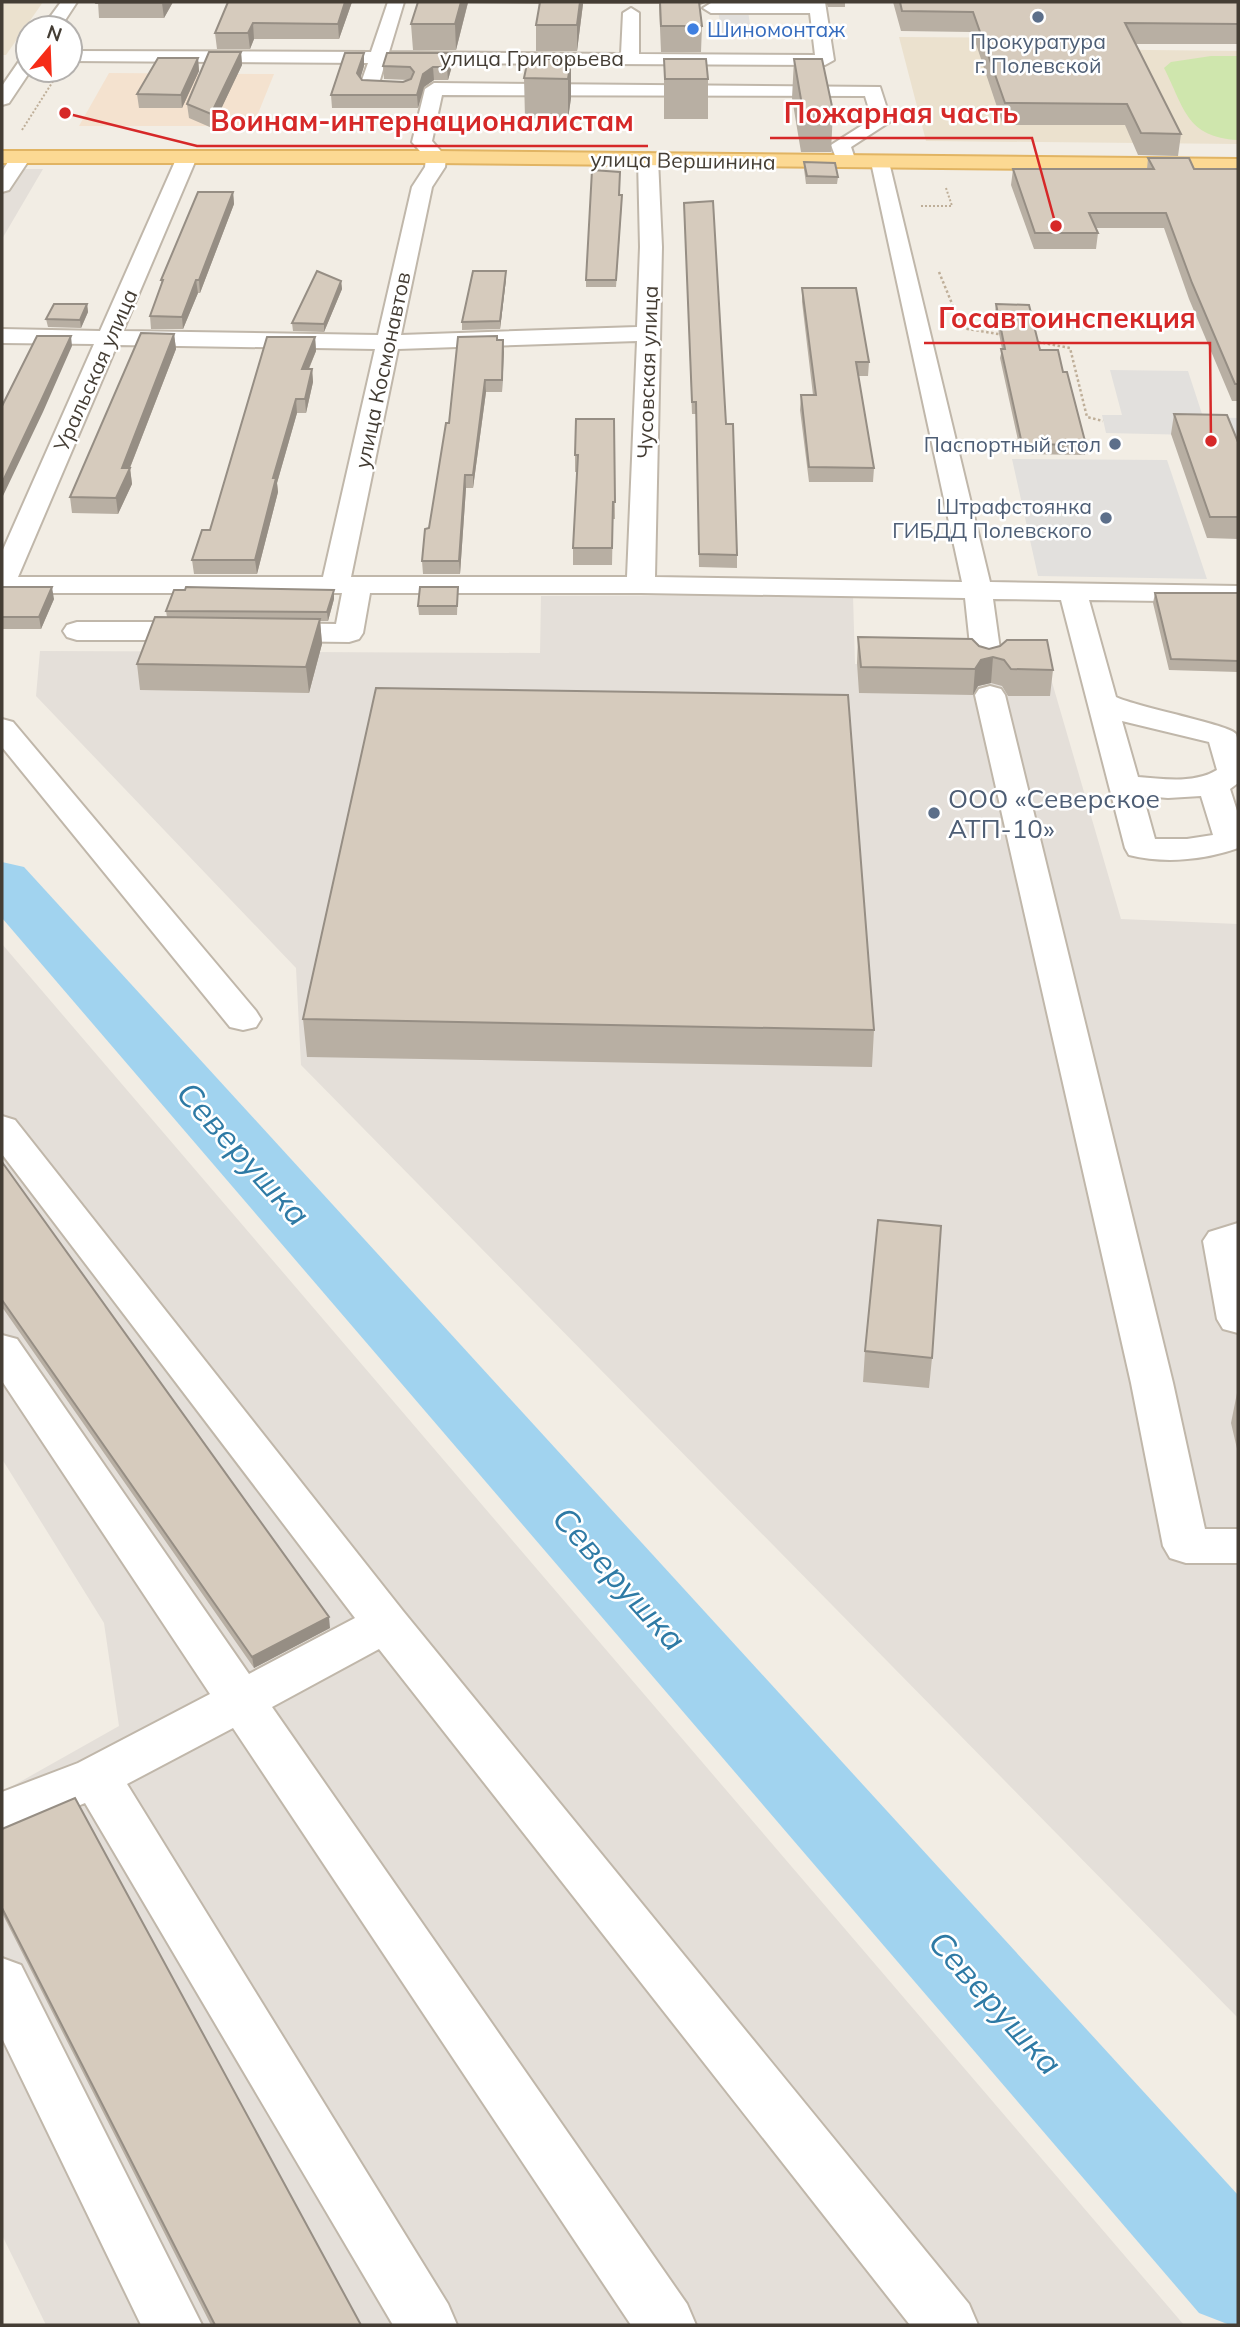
<svg xmlns="http://www.w3.org/2000/svg" width="1240" height="2327" font-family="Mulish,sans-serif">
<style>
.commercial{fill:#f4e2cf}
.industrial{fill:#e4dfd9}
.education{fill:#ebe1ce}
.green{fill:#cfe6ad}
.parking{fill:#e2e0dd}
.lines{fill:none;stroke-linecap:round;stroke-linejoin:round}
.river{fill:#a1d3ef;fill-rule:evenodd}
.minor-casing{stroke:#c0b7aa;stroke-width:4}
.major-casing{stroke:#e1b463;stroke-width:4}
.path-far1{stroke:#bfaf99;stroke-width:2;stroke-dasharray:2 2;stroke-linecap:butt}
.path{stroke:#bfaf99;stroke-width:2.5;stroke-dasharray:2.5 2.5;stroke-linecap:butt}
.minor{fill:#fff;fill-rule:evenodd}
.major{fill:#fcd993;fill-rule:evenodd}
.wall{fill:#b8afa3}
.shaded-wall{fill:#968e84}
.building{fill:#d6cbbd;stroke:#968e84;stroke-width:2}
.service-dot{fill:#5c6f8a;stroke:#fff;stroke-width:2.5}
.shop-dot{fill:#3f7fe0;stroke:#fff;stroke-width:2.5}
.labels{text-anchor:middle;dominant-baseline:central;stroke-width:5;stroke-linejoin:round;paint-order:stroke}
.far-shop-label{font-size:21px;fill:#366cbe;stroke:#fff;text-anchor:start}
.far-service-label{font-size:21px;fill:#4e5e75;stroke:#fff;text-anchor:end}
.far-street-label{font-size:21px;fill:#443d34;stroke:#fff}
.service-label{font-size:26px;fill:#4e5e75;stroke:#fff;text-anchor:start}
.near-water-label{font-size:33px;font-style:italic;fill:#2e7aa5;stroke:#fff}
.leader{fill:none;stroke:#d62828;stroke-width:2.5}
.callout-dot{fill:#d62828;stroke:#fff;stroke-width:2.5}
.callout-label{font-size:28px;text-anchor:middle;font-weight:bold;fill:#d62828;stroke:#fff;stroke-width:5;stroke-linejoin:round;paint-order:stroke}
</style>
<rect width="100%" height="100%" fill="#f2ede4"/>
<!-- commercial -->
<path class="commercial" d="M109 73 274 74 253 126H79Z"/>
<!-- industrial -->
<path class="industrial" d="M21 169H43L2 239V175H17Z
M779 595 853 596 855 664 1047 665 1121 919 1238 924V2018L301 1065 296 968 36 696 40 651 540 653 541 596Z
M2 944 1184 2325H46L2 2235V1792L119 1726 104 1623 2 1459Z"/>
<!-- education -->
<path class="education" d="M2 2H43L6 55H2Z
M899 37 1054 38 1060 49 1238 51V144L926 141Z"/>
<!-- green -->
<path class="green" d="M1211 56H1238V140C1186 137 1185 109 1164 68L1171 62Z"/>
<!-- parking -->
<path class="parking" d="M717 2H733L734 10 748 11 752 38H722Z
M1110 370 1188 371 1203 417 1238 418V436L1106 433 1102 415H1122Z
M1012 459 1167 460 1207 579 1038 576Z"/>
<g class="lines">
<!-- river -->
<path class="river" d="M2 862 24 867 1238 2195V2325H1230L1199 2313 2 918Z"/>
<defs>
<path id="minor" d="M61 2H77L60 28H42Z
M388 2H404L389 52 621 54 623 13 631 8 639 13V54L815 55 810 13H711L703 8 711 3 825 2 834 60 825 65 385 63 380 80 371 85 362 80 368 63 70 61V51L371 52Z
M28 56V70H31L9 103 2 105V86L22 57Z
M434 83 880 87 891 121 851 147 856 162 853 166H839L831 145 872 119 865 96 442 95 432 141 446 157 445 167 432 187 401 335 637 327 640 247 638 159 648 153 655 155 658 159 662 247 655 577 962 582 871 162 874 158H888L990 582 1238 586V602L1089 600 1116 697C1136 707 1231 725 1236 734 1240 745 1238 770 1238 783L1230 789 1238 814V848C1204 860 1165 864 1129 855L1125 848 1061 600 993 599 1002 664 997 670 987 673 977 670 972 664 965 598 641 593H370L363 633 359 639 349 642 268 641 258 638 254 632 258 626 268 623 336 624 342 593H2V552L94 344 2 343V329L100 331 177 157 187 151 197 157 123 331 378 335 412 187 425 167 426 158 412 142 425 89ZM637 341 627 577H351L398 349ZM117 345 375 349 323 577H18ZM1122 721 1209 742 1217 770C1194 784 1163 779 1138 777ZM1143 796 1168 798 1201 796 1213 835 1187 839H1155Z
M21 151 31 157 9 190 2 192V171L14 153Z
M77 622H201L211 625 215 631 211 637 201 640H77L67 637 63 631 67 625Z
M990 686 1001 689 1005 695 1173 1383 1205 1529H1238V1563H1186L1170 1558 1163 1546 1131 1383 975 695 979 689Z
M2 719 13 722 256 1011 261 1019 256 1027 243 1030 230 1027 2 747Z
M2 1116 15 1120 403 1611 969 2304 978 2325H910L379 1649 272 1707 687 2304 696 2325H631L233 1728 127 1784 448 2304 457 2325H393L85 1803 2 1838V1792L78 1763 210 1694 2 1381V1335L17 1339 249 1674 355 1618 2 1154Z
M1238 1223V1333L1223 1329 1217 1319 1203 1241 1209 1232Z
M2 1958 21 1965 202 2325H141L2 2038Z"/>
<path id="major" d="M2 151H436L1238 159V171L436 163H2Z"/>
</defs>
<!-- minor casing -->
<use href="#minor" class="minor-casing"/>
<!-- major casing -->
<use href="#major" class="major-casing"/>
<!-- path-far1 -->
<path class="path-far1" d="M22 130 57 75
M921 206H952L946 188"/>
<!-- path -->
<path class="path" d="M939 272 962 328 1004 335
M1033 341 1070 348 1087 417 1103 421"/>
<!-- minor -->
<use href="#minor" class="minor"/>
<!-- major -->
<use href="#major" class="major"/>
</g>
<!-- wall -->
<path class="wall" d="M98 2H173L164 18H99Z
M228 2H352L339 39H254L250 49H217L215 33Z
M418 2H708L700 5 702 26 701 52H661L659 4H583L577 51H536V25L540 4 468 3 456 50H413L411 24Z
M826 2H845V7H828Z
M893 2H1238V44H1135L1181 134 1178 156 1138 155 1125 125H1003L972 32 901 31Z
M241 52 242 65 212 128 189 118 187 104Z
M198 58 199 71 182 108H139L137 94Z
M571 59V98L568 119 525 118 524 78Z
M664 59 708 79V119H664Z
M794 59 833 111 831 152H801L792 98Z
M364 66 360 78 362 80 403 82 409 80 384 79 383 66H452L448 80H434L424 87 418 108H332L331 95Z
M1148 158 1194 169H1238V401H1232L1189 299 1164 228H1096L1098 233 1096 249H1034L1011 185 1013 169H1147Z
M804 162 838 177 837 184H806L804 169Z
M233 192 234 204 200 293H198L183 329H151L150 316 162 285 161 280Z
M620 195 622 202 616 287H586V280Z
M684 203 726 424 737 555V568L699 567 696 414H692Z
M506 279 500 329 462 330V322Z
M341 281 342 289 324 332 293 331 292 323Z
M802 288 869 362 868 376H858L874 468 873 482H809L800 410 801 395H813L802 302Z
M87 304 88 312 81 328 48 327 46 319Z
M996 304 1063 372 1086 445 1085 455 1021 454 1000 358 1002 349 995 313Z
M174 334 176 349 130 468 132 484 118 514 72 513 70 497Z
M497 336V340H503L502 392H486L473 488H466L460 574H423L422 561 449 423Z
M315 337 316 351 309 369H312L313 382 306 413H297L277 483 278 492 257 574H194L192 560 210 530Z
M1174 414 1238 442V539L1207 538 1171 434Z
M614 419 615 519H613L612 565H573V548L577 472H575V455Z
M2 587 54 599 41 629H2Z
M458 587 457 615H419L418 606Z
M1155 593H1238V672L1169 670 1153 603Z
M334 599 328 621H320L322 644 309 693 140 690 137 664 167 617 166 611Z
M858 637 979 646 1053 670 1050 696H1008L1002 686 991 683 978 686 973 695 859 693 857 663Z
M303 1019 874 1030 872 1067 307 1057Z
M2 1162 330 1628 254 1668 2 1307Z
M865 1351 932 1358 929 1388 863 1382Z
M1238 1388V1453L1231 1423Z
M2 1829 361 2325H211L2 1913Z"/>
<!-- shaded-wall -->
<path class="shaded-wall" d="M163 2H173L164 18 162 3Z
M345 2H352L339 39 338 24Z
M461 2H468L456 50 455 24Z
M580 2H583V4L577 51V25Z
M253 23 254 39 250 49 248 33Z
M241 52 242 65 212 128 211 114Z
M364 53V66L358 86 357 73Z
M451 53 452 66 448 80 447 67Z
M198 58 199 71 182 108 181 95Z
M571 59V98L568 119V79Z
M433 67 434 80 424 87 418 108 417 95 423 74Z
M233 192 234 204 200 293 199 280Z
M506 271V279L500 329V321Z
M196 280 198 293 183 329 182 317Z
M341 281 342 289 324 332V324Z
M87 304 88 312 81 328 80 320Z
M174 334 176 349 129 470 130 468 132 484 118 514 116 498 122 468Z
M71 336 72 346 43 412 2 498V483Z
M315 337 316 351 303 382 302 369Z
M503 340 504 352 502 392V380Z
M312 369 313 382 306 413 305 399Z
M485 380 486 392 473 488V475Z
M296 399 297 413 277 483 278 492 257 574 255 560 273 478Z
M465 475 466 488 460 574 459 561Z
M52 587 54 599 41 629 39 617Z
M334 590V599L328 621 327 612Z
M320 619 322 644 309 693 306 667Z
M993 657 991 683 978 686 973 695 975 669 981 660Z
M329 1617 330 1628 254 1668 252 1657Z"/>
<!-- building -->
<path class="building" d="M98 2H163L162 3H97Z
M228 2H345L338 24 253 23 248 33H215Z
M418 2H461L455 24H411Z
M540 2H580L577 25H536Z
M660 2H699L702 26H661Z
M900 2H1238V24L1125 23 1181 134 1141 133 1127 104 1005 103 973 12 902 11Z
M209 52H241L211 114 187 104Z
M345 53H364L357 73 362 80 403 82 411 79 414 72 410 67 383 66 387 53H451L447 67H433L423 74 417 95H331Z
M158 58H198L181 95 137 94Z
M528 59H571L568 79 524 78Z
M664 59H706L708 79H665Z
M794 59H822L833 111H803Z
M1148 158H1189L1194 169H1238V384H1235L1192 283 1166 213H1089L1098 233H1035L1013 169H1154Z
M804 162 835 163 838 177 807 176Z
M592 170 620 172 619 195H622L616 280H586Z
M198 192H233L199 280H196L182 317 150 316 163 280H161Z
M713 201 726 424H733L737 555 699 554 696 402H692L684 203Z
M317 271 341 281 324 324 292 323Z
M473 271H506L500 321 462 322Z
M802 288H856L869 362H856L874 468 809 467 801 395H816Z
M54 304H87L80 320 46 319Z
M996 304 1029 305 1040 350H1058L1063 372H1067L1086 445 1022 444 1001 349H1005Z
M141 333 174 334 122 468H130L116 498 70 497Z
M37 336H71L41 401 2 483V406Z
M497 336V340H503L502 380H485L473 475H465L459 561H422L425 529 429 528 446 423H449L458 337Z
M267 337H315L302 369H312L305 399H296L273 478H276L255 560H192L202 530H210Z
M1174 414 1227 415 1238 442V517H1210Z
M576 419H614L615 502H613L612 548H573L578 455H575Z
M2 587H52L39 617H2Z
M186 587 334 590 327 612 166 611 174 590H185Z
M420 587H458L457 606H418Z
M1155 593H1238V661L1171 659Z
M155 617 320 619 306 667 137 664Z
M858 637 972 639 979 646 989 649 1000 646 1007 640H1047L1053 670 1011 669 1004 660 993 657 981 660 975 669 861 667Z
M376 688 848 695 874 1030 303 1019Z
M2 1162 329 1617 252 1657 2 1300Z
M878 1220 941 1226 932 1358 865 1351Z
M75 1798 361 2325H215L2 1908V1829Z"/>
<!-- markers -->
<g class="service-dot">
<circle cx="1038" cy="17" r="7"/>
<circle cx="1115" cy="444" r="7"/>
<circle cx="1106" cy="518" r="7"/>
<circle cx="934" cy="813" r="7"/>
</g>
<circle class="shop-dot" cx="693" cy="29" r="7"/>
<g class="labels">
<!-- far-shop labels -->
<g class="far-shop-label">
<text x="707" y="29">Шиномонтаж</text>
</g>
<!-- far-service labels -->
<g class="far-service-label">
<text x="1038" y="41" text-anchor="middle">Прокуратура<tspan x="1038" dy="24">г. Полевской</tspan></text>
<text x="1101" y="444">Паспортный стол</text>
<text x="1092" y="506">Штрафстоянка<tspan x="1092" dy="24">ГИБДД Полевского</tspan></text>
</g>
<!-- far-street labels -->
<g class="far-street-label">
<text x="532" y="58">улица Григорьева</text>
<text transform="translate(683 160) rotate(1)">улица Вершинина</text>
<text transform="translate(95 370) rotate(-66)">Уральская улица</text>
<text transform="translate(382 370) rotate(-78)">улица Космонавтов</text>
<text transform="translate(647 372) rotate(-88)">Чусовская улица</text>
</g>
<!-- service labels -->
<g class="service-label">
<text x="948" y="798">ООО «Северское<tspan x="948" dy="30">АТП-10»</tspan></text>
</g>
<!-- near-water labels -->
<g class="near-water-label">
<text transform="translate(244 1153) rotate(48)">Северушка</text>
<text transform="translate(620 1578) rotate(48)">Северушка</text>
<text transform="translate(996 2002) rotate(48)">Северушка</text>
</g>
</g>
<!-- callouts -->
<path class="leader" d="M1056 226L1032 138H770M65 113L197 146H648M1211 441L1210 343H924"/>
<g class="callout-dot">
<circle cx="1056" cy="226" r="7"/>
<circle cx="65" cy="113" r="7"/>
<circle cx="1211" cy="441" r="7"/>
</g>
<g class="callout-label">
<text x="901" y="123">Пожарная часть</text>
<text x="422" y="131">Воинам-интернационалистам</text>
<text x="1067" y="328">Госавтоинспекция</text>
</g>
<!-- border -->
<rect width="1240" height="2327" fill="none" stroke="#443d34" stroke-width="7"/>
<!-- north arrow -->
<g transform="translate(49 49) rotate(19)"><circle r="33" fill="#ffffff" stroke="#b4b1ae" stroke-width="2"/>
<path d="M0-5L12 26L0 18L-12 26Z" fill="#f62c17"/>
<text y="-10" font-size="19" font-weight="bold" text-anchor="middle" fill="#443d34">N</text>
</g>
</svg>
